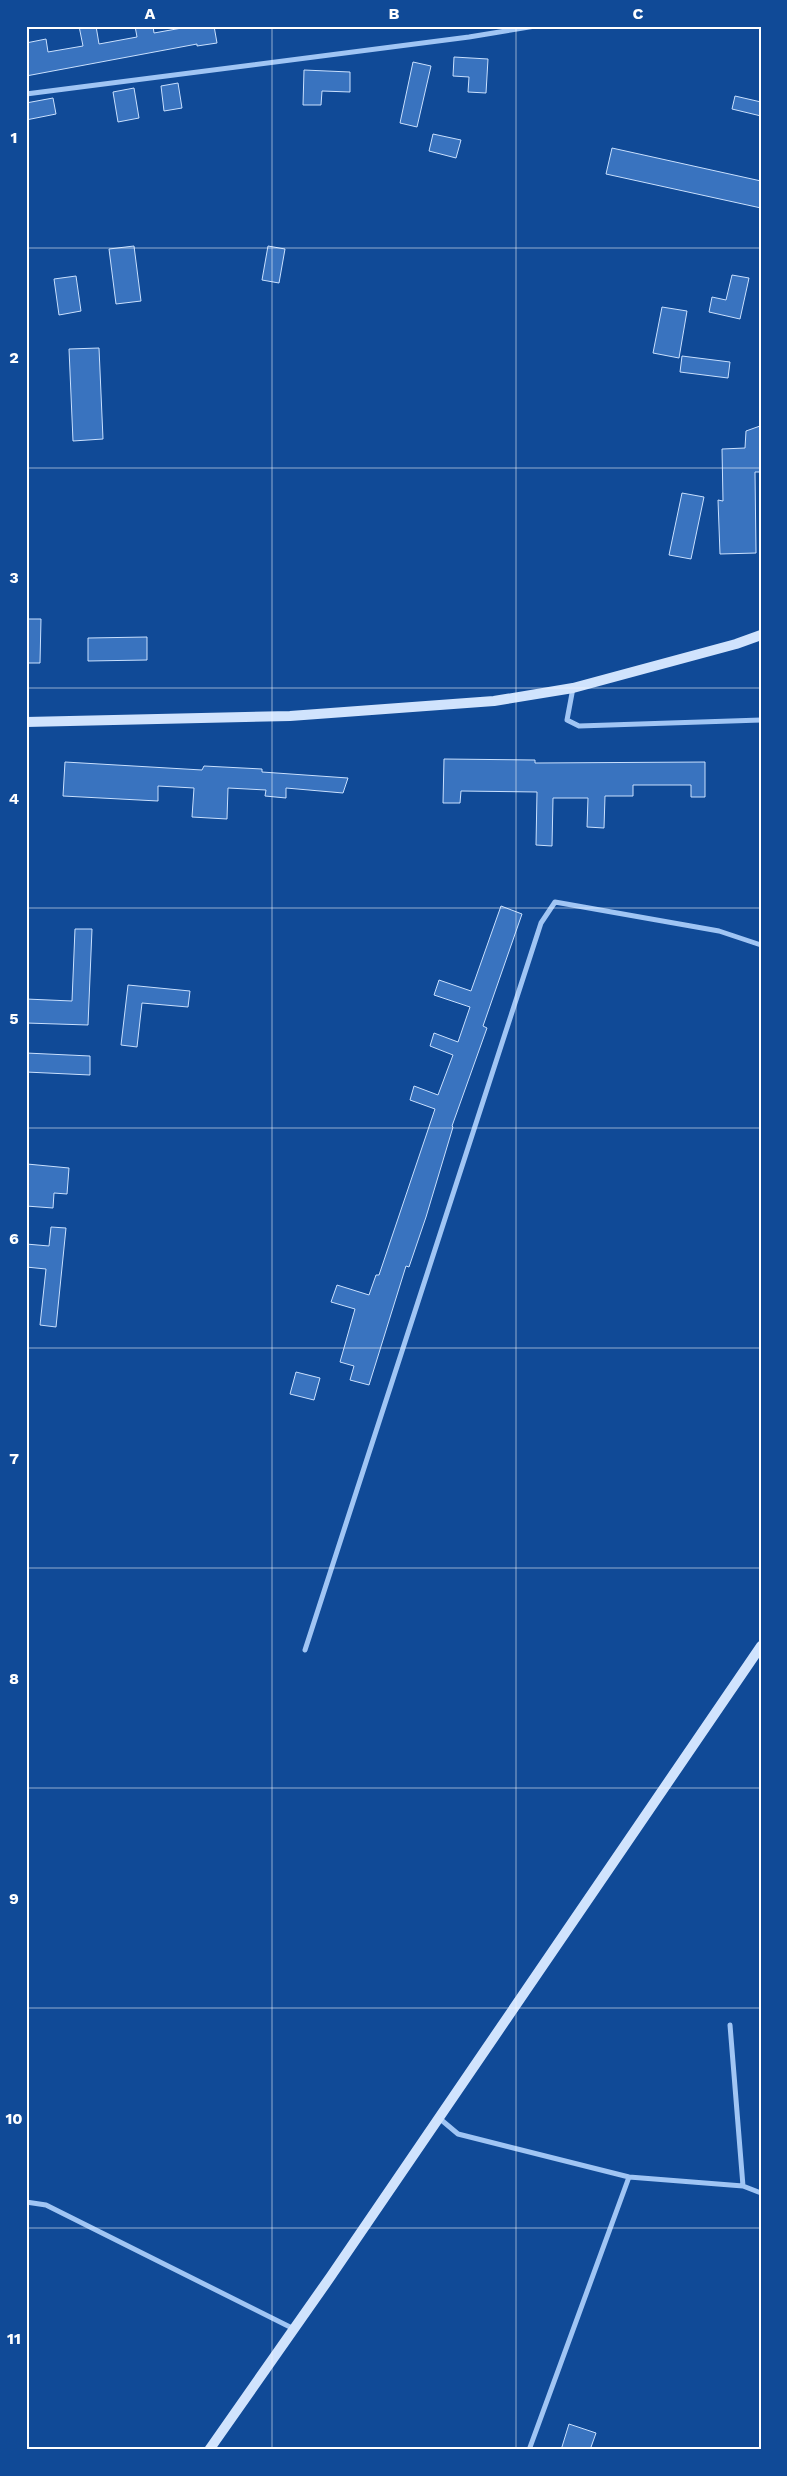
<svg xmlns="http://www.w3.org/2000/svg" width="787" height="2476" font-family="'Work Sans',sans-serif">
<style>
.building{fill:#3973bf;stroke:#c9e0fe}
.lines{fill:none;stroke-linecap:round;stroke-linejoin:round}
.street{stroke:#a0c5f4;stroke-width:5}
.secondary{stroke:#d0e3fd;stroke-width:10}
.grid{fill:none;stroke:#fff;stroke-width:1;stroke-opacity:0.55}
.neatline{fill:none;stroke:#fff;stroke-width:2}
.grid-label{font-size:16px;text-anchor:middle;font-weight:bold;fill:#fff}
</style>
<rect width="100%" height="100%" fill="#104a97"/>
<!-- building -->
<path class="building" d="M79 26H96L99 44 137 37 135 26H153L154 33 193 26H214L217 43 197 46V44L26 76V43L46 39 48 52 83 46Z
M454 57 488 59 486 93 468 92 469 77 453 76Z
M413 62 431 66 417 127 400 123Z
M304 70 350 72V92L322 91 321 105H303Z
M178 83 182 108 164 111 161 86Z
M134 88 139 118 118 122 113 92Z
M735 96 761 102V116L732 109Z
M53 98 56 114 26 120V103Z
M433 134 461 140 456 158 429 151Z
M612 148 761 181V208L606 174Z
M134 246 141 301 116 304 109 249Z
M268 246 285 249 279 283 262 280Z
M732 275 749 278 740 319 709 312 712 297 726 300Z
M76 276 81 311 59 315 54 279Z
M662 307 687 311 679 358 653 353Z
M99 348 103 439 73 441 69 349Z
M682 356 730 362 728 378 680 372Z
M760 426 761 472H755L756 553 720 554 718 500 723 501 722 449 745 448 746 431Z
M682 493 704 497 691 559 669 555Z
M26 619H41L40 663H26Z
M147 637V660L88 661V638Z
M444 759 535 760V763L705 762V797H691V785H633V796H605L604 828 587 827 588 798H553L552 846 536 845 537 792 461 791 460 803H443Z
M65 762 202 770 204 766 262 769V772L348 778 343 793 286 788V798L265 796 266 790 228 788 227 819 192 817 194 788 158 786V801L63 796Z
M501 906 522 914 483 1026 487 1028 452 1126 453 1127 426 1217 409 1267 406 1266 369 1385 350 1380 354 1366 340 1362 355 1309 331 1302 337 1285 369 1295 376 1275H379L435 1109 410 1100 414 1086 438 1095 453 1055 430 1046 434 1033 458 1042 470 1007 434 995 439 980 471 991Z
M75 929H92L88 1025 26 1023V999L72 1001Z
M128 985 190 991 188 1007 142 1003 137 1047 121 1045Z
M26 1053 90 1056V1075L26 1072Z
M27 1164 69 1168 67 1194 54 1193 53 1208 26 1206Z
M51 1227 66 1228 56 1327 40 1325 46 1269 26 1267V1244L49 1246Z
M296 1372 320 1378 314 1400 290 1394Z
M569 2424 596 2433 590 2450H561Z"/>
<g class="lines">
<!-- street -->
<path class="street" d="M26 94 469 37 535 26
M573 688 567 720 579 726 761 720
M305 1650 541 923 555 902 719 931 761 945
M730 2025 743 2186
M439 2118 458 2134 629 2177 743 2186 761 2193
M26 2202 46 2205 294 2329
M529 2450 629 2177"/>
<!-- secondary -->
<path class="secondary" d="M26 722 290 716 494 701 573 688 736 644 761 635
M209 2450 331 2276 761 1646"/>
</g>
<!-- grid -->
<path class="grid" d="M272 26V2450M516 26V2450M26 248H761M26 468H761M26 688H761M26 908H761M26 1128H761M26 1348H761M26 1568H761M26 1788H761M26 2008H761M26 2228H761"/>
<!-- border -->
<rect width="787" height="2476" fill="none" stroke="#104a97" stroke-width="55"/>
<rect x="28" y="28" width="732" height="2420" class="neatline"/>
<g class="grid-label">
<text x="150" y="19">A</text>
<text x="394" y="19">B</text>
<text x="638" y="19">C</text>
<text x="14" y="143">1</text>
<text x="14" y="363">2</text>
<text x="14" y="583">3</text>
<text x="14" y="804">4</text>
<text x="14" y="1024">5</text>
<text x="14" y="1244">6</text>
<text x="14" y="1464">7</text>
<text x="14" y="1684">8</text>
<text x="14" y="1904">9</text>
<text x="14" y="2124">10</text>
<text x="14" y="2344">11</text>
</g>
</svg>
